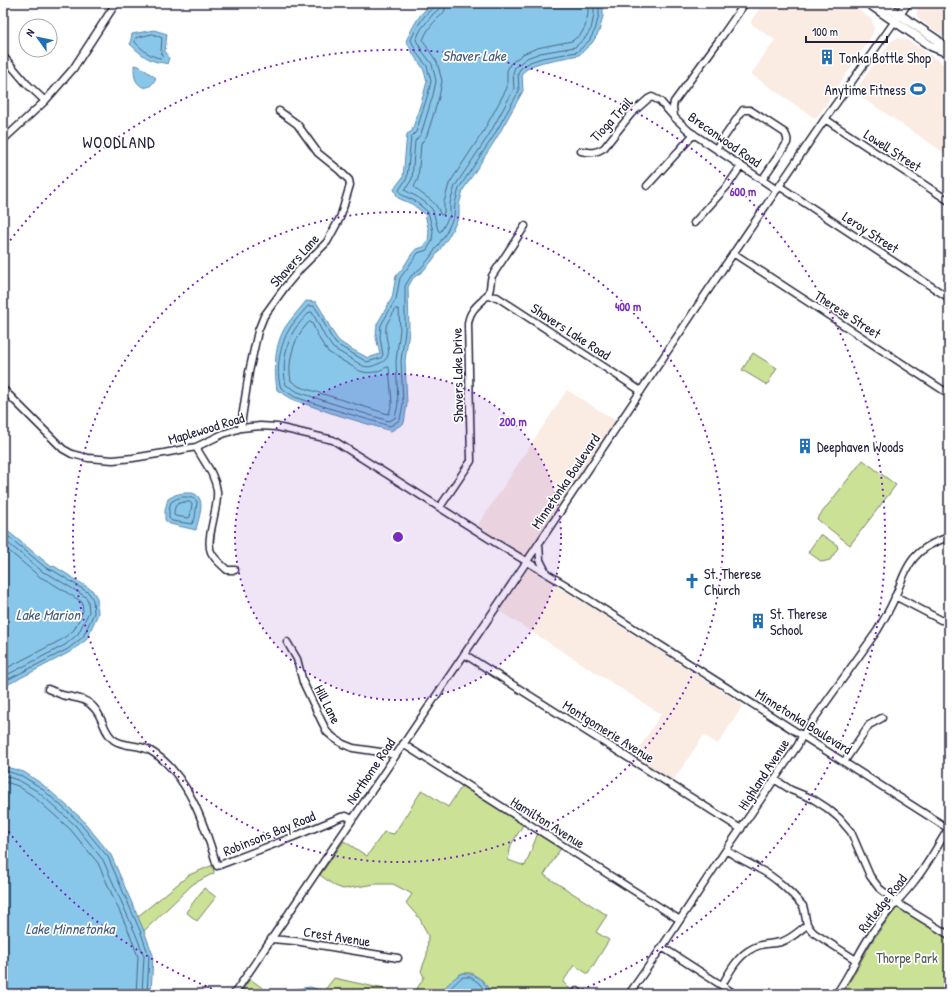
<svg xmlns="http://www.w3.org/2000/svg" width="952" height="997" font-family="'Patrick Hand',sans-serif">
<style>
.built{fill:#faebe3}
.green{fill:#cbe196;stroke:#768268}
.water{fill:#89c7ea;stroke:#6085a4}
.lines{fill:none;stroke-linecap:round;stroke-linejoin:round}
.shore{stroke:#4b6481;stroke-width:1}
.minor-casing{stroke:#22223b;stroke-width:9}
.major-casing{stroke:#22223b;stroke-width:11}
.minor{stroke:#fff;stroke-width:6}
.major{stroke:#fff;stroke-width:8}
.ring{fill:none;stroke:#7b2cbf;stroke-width:2;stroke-dasharray:2 4}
.labels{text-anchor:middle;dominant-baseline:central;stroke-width:3.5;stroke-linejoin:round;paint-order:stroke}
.poi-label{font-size:14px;fill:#22223b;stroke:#fff;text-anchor:start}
.street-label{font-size:14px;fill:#22223b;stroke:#fff}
.park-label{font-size:14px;fill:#555b56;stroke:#fff}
.water-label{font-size:15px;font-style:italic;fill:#465c78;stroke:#fff}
.quarter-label{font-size:16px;letter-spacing:1px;fill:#22223b;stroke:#fff}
.centre{fill:#7b2cbf;stroke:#fff;stroke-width:2}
.ring-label{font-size:12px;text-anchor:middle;font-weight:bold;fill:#7b2cbf;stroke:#fff;stroke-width:3.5;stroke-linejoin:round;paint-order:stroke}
</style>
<rect width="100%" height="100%" fill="#fff"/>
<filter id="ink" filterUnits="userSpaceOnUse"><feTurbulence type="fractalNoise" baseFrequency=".025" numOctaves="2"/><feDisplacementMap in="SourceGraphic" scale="8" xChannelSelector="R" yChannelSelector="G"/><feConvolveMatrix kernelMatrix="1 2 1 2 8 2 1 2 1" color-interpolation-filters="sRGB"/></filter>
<g filter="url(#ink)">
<!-- built -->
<path class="built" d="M763 3H850L872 20 874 29 870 39 816 119 751 74 775 40 750 23Z
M919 3H949V40L919 19 917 16V11Z
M897 38 909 41 949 68V156L854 92 891 41Z
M567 390 616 421 528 553 525 555H521L478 525Z
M530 569 535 571 539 575 594 609 601 612 607 618 635 636 642 639 652 646 743 705 718 744 704 735 668 788 629 764 661 714 499 611 527 570Z"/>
<!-- green -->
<path class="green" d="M753 353 777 368 767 385 742 370Z
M863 460 896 485 850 545 817 519Z
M820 535H822L837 545 838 548 830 560 822 562 808 552Z
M462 786 523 825 511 845 508 860 525 866 538 833 561 848 544 875 607 915 596 932 609 940 588 974 574 965 563 982 575 994H492L482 980 471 973H463L458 975 444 989 437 994H333L324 991 334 978 398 992H415L424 977 421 971 427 955 428 936 420 919 406 903 412 894 393 884H376L343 889 335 886 320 875 344 841 367 856 384 832 394 834 422 790 448 807Z
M213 865 214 873 193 884 144 931 137 917 189 875Z
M204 888 216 897 197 921 186 912Z
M897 907 900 908 949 939V994H842C853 978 860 962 870 945 878 932 888 920 897 907Z
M250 979 271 994H240Z"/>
<!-- water -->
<path class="water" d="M435 3H603V16L599 32 592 43 579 55 543 62 531 66 522 73 523 91 496 139 463 190 459 205V217L449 236 432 261 423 271 413 278 408 287 409 331 405 361 407 404 404 423 391 431 331 413 294 400 277 390C274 368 274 345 286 326 292 317 300 309 306 301L316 302C325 314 329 329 338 340 343 345 361 354 368 358L380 354 376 337 377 324 392 298 396 276 403 268 411 255 416 249 424 247 428 240 429 232 425 214 412 204 398 198 394 189 403 177 407 134 412 131 424 93 427 81 423 68 415 57 406 41C413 27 420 10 435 3Z
M154 30 167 34 165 51 169 58 167 64C163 62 158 63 154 61 145 58 137 51 130 44L132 34Z
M134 65 139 66 156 78C154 81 153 84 150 86 143 90 137 84 135 78 134 74 134 69 134 65Z
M183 493C186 493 189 493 192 493 208 497 198 519 196 530L170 524 165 520V510L168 499 175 495Z
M3 525 5 529 48 564 52 567 54 566 92 590 97 598 98 614 86 640 70 652 32 672 3 687Z
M3 766 24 772 42 784 81 818 111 855 144 931 153 955 151 994H3Z
M463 973C479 974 484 982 492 994H437C446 988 454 976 463 973Z
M310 987 333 994H275L289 990Z"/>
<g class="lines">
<!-- shore -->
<path class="shore" d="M435 3 434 7C423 15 416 28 411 40L418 55 427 66 431 81 428 94 416 132 411 137 407 178 399 190 402 195 415 201 428 212 433 231 432 241 427 250 418 253 406 270 400 278 396 299 381 325 380 337 383 355 381 358 367 362 336 344 330 335 319 313 314 306H308C302 313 295 320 290 328 280 344 275 371 281 388L295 397 332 409 390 426 400 420 403 404 401 361 405 331V286L411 276 421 268 429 259 446 233 454 216 455 204 459 188 493 137 519 91 518 73 520 69 530 62 542 58 577 52 589 41 595 30 599 15V3
M440 3 439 9 433 14 421 29 416 40 423 52 432 64 436 81 433 95 421 134 415 141 412 179 405 190 406 191C414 195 429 203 433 211 435 217 436 224 438 230L440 232 441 231 450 215V203L455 186 489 135 514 89 513 73 515 67 527 58 540 53 575 47 585 38 591 29 594 15V3
M446 3C446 13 442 14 436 20 431 25 426 32 423 40L428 49 437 62 442 81 439 97 427 135 421 144 418 179 414 187C423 197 436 199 440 214L442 215 444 213V202L449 184 483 132 507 88V71L510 64 523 54 537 48 572 41 581 34 585 27 588 14V3
M153 34 162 38 161 51 163 56 161 58C152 58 141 49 135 42V40L136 38Z
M396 309H398L399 310 400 330 396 361 398 404 395 418 389 421 334 404 298 392 286 385C282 367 285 348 293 332 297 325 304 318 310 312H312L325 337 333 348 363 366C369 368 373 366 378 364 397 357 384 343 386 328 386 322 393 315 396 309Z
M310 322 312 323 320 340 328 352 360 371C370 375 379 371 387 367H389L392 403 389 414H388L336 398 300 387 291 381C288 366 291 349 299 335 301 331 305 327 308 323Z
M183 497C188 497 195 497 197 502L195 518 192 524 172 521 169 518V510L171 502 176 499Z
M184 502H190L192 504 190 517 188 518 175 516 174 515C174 506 176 503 184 502Z
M3 532 46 568 54 571 89 593 93 600 94 613 83 637 68 649 3 682
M3 539 43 572 52 576 86 597 88 601 89 612 78 634 65 645 3 677
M3 546 40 577 50 582 82 602 83 611 74 630 61 640 3 670
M3 770 22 776 40 787 78 821 108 857 141 933 149 956 147 994
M3 775 20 781 37 791 75 825 103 860 136 935 144 956 142 994
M3 781 18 786 33 796 70 829 98 863 131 937 138 957 136 994
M444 994 461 978 464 977H470L479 983 487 994"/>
<defs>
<path id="minor" d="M3 56 26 83 45 101
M674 116 673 107 674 102 720 39 745 3
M825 119 949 201
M3 140 45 101 73 69 116 3
M716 149 743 110H750L785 133C787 137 788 139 787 143L762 180
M581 151C590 153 596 153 604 148L631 114 648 99 652 97 660 101 674 117 689 131 777 190
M647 186 694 134
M779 186 949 298
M694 223 728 185 741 166
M733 253 949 394
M486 296 497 297 641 391
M3 389 63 449 72 454 88 458 113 460 133 458 164 453 196 447 223 434 241 428 260 426 277 427 333 440 461 521 496 543 564 584 949 829
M241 428 242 418 249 372 258 331 264 316 285 287 300 269 327 242 340 218 350 185 349 180 339 170 318 153 297 124 279 111
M196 447C204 462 215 474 217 491 219 508 205 539 211 552 214 559 222 565 227 570H235
M440 507 471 461 468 324C469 313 475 307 483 300 485 297 488 295 489 292 491 287 490 281 492 276L525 226
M539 543 540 560 546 572
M895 596 941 620
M287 642 297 659 303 682 321 720 327 732 334 738 343 744 353 748 387 753 395 755
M464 654 741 829
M48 689C53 691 58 693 62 695 75 698 87 698 95 709 103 718 104 733 114 740 124 747 137 744 149 750 188 772 205 826 217 866L293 837 341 817 346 816 352 819
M403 744 680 920
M844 762 869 725 882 718
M774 779 791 790 813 799 827 808 839 818 851 832 870 876 879 888 902 906 949 935
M726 850C737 858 748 862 759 869 774 876 792 893 803 906 807 917 803 923 814 933L856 960
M271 939 295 941 398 958
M662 947 735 994
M722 985C729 973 736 959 748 951 761 942 768 945 781 942 791 939 799 931 807 925
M577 991 581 994
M234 994 499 603 707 292 825 119 895 21
M629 994 662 947 726 850 783 767 798 745 802 736 877 631C884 619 891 608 896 595 908 563 914 548 949 537
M836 994C851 974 859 950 874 930 886 913 900 899 913 883 927 866 937 847 948 829"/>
<path id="major" d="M868 3 931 46 949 53
M882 3 937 40 949 52
M896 19 907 3"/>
</defs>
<!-- minor casing -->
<use href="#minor" class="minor-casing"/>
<!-- major casing -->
<use href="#major" class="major-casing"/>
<!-- minor -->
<use href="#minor" class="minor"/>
<!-- major -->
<use href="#major" class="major"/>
</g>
</g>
<!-- distance rings -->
<circle cx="398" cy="537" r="163" fill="#7b2cbf" fill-opacity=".12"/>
<g class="ring">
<circle cx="398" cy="537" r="163"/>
<circle cx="398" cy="537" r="325"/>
<path d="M223 993A488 488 0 0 1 3 824M3 250A488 488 0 1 1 573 993"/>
</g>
<!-- icons -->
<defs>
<symbol id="building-bare" viewBox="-9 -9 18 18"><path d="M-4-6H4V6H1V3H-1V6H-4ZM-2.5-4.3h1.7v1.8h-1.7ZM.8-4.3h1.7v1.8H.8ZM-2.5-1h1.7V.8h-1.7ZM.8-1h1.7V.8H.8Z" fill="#1f6fb2" stroke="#fff" stroke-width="2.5" paint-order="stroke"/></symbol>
<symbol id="stadium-bare" viewBox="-9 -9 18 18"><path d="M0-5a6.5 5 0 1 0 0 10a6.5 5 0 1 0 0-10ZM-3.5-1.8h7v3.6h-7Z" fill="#1f6fb2" stroke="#fff" stroke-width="2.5" paint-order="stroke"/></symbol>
<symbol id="church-bare" viewBox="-9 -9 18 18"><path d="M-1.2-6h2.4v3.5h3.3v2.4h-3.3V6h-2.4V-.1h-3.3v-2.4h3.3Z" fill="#1f6fb2" stroke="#fff" stroke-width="2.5" paint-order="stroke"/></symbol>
</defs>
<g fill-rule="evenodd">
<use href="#building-bare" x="816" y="46" width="22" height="22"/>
<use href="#stadium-bare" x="907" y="78" width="22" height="22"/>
<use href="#building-bare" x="794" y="435" width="22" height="22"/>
<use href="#church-bare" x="681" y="570" width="22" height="22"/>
<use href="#building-bare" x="747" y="610" width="22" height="22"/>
</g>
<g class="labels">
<!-- poi labels -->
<g class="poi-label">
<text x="839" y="57">Tonka Bottle Shop</text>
<text x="906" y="89" text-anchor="end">Anytime Fitness</text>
<text x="817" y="446">Deephaven Woods</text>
<text x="704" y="573">St. Therese<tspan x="704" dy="16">Church</tspan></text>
<text x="770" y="613">St. Therese<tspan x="770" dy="16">School</tspan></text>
</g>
<!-- street labels -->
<g class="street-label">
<text transform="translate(611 119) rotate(-47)">Tioga Trail</text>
<text transform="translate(725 139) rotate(35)">Breconwood Road</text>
<text transform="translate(893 150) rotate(33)">Lowell Street</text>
<text transform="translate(871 232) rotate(33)">Leroy Street</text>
<text transform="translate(294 260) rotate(-48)">Shavers Lane</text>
<text transform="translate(848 314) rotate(33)">Therese Street</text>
<text transform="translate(571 331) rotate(33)">Shavers Lake Road</text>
<text transform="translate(457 375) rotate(-91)">Shavers Lake Drive</text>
<text transform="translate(206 428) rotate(-17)">Maplewood Road</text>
<text transform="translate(565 481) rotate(-56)">Minnetonka Boulevard</text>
<text transform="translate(328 704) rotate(63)">Hill Lane</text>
<text transform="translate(804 721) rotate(32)">Minnetonka Boulevard</text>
<text transform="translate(609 731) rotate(32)">Montgomerie Avenue</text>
<text transform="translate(370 771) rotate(-56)">Northome Road</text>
<text transform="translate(763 774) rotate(-57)">Highland Avenue</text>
<text transform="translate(548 822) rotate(32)">Hamilton Avenue</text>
<text transform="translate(269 833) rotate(-22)">Robinsons Bay Road</text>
<text transform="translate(882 903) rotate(-52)">Rutledge Road</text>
<text transform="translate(337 936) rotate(9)">Crest Avenue</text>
</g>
<!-- park labels -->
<g class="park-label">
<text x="907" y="957">Thorpe Park</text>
</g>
<!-- water labels -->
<g class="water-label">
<text x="474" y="55">Shaver Lake</text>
<text x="48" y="614">Lake Marion</text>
<text x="70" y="928">Lake Minnetonka</text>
</g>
<!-- quarter labels -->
<g class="quarter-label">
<text x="119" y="142">WOODLAND</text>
</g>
</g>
<circle cx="398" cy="537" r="6" class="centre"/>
<g class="ring-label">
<text x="743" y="196">600 m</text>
<text x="628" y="311">400 m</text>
<text x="513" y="426">200 m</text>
</g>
<!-- margin -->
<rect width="952" height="997" fill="none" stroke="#fff" stroke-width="16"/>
<rect x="8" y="8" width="936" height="981" fill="none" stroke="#22223b" stroke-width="1.5" filter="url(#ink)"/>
<!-- north arrow -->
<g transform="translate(38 38) rotate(303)"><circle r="19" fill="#ffffff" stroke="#a7a7b1"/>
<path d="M0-3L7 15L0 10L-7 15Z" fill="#1f6fb2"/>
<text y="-6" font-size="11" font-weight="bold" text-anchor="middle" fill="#22223b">N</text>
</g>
<!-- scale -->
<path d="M806 36v6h81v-6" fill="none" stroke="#22223b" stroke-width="2"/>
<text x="812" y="36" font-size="12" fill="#22223b" stroke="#ffffff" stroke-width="3" paint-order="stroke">100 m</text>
</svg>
